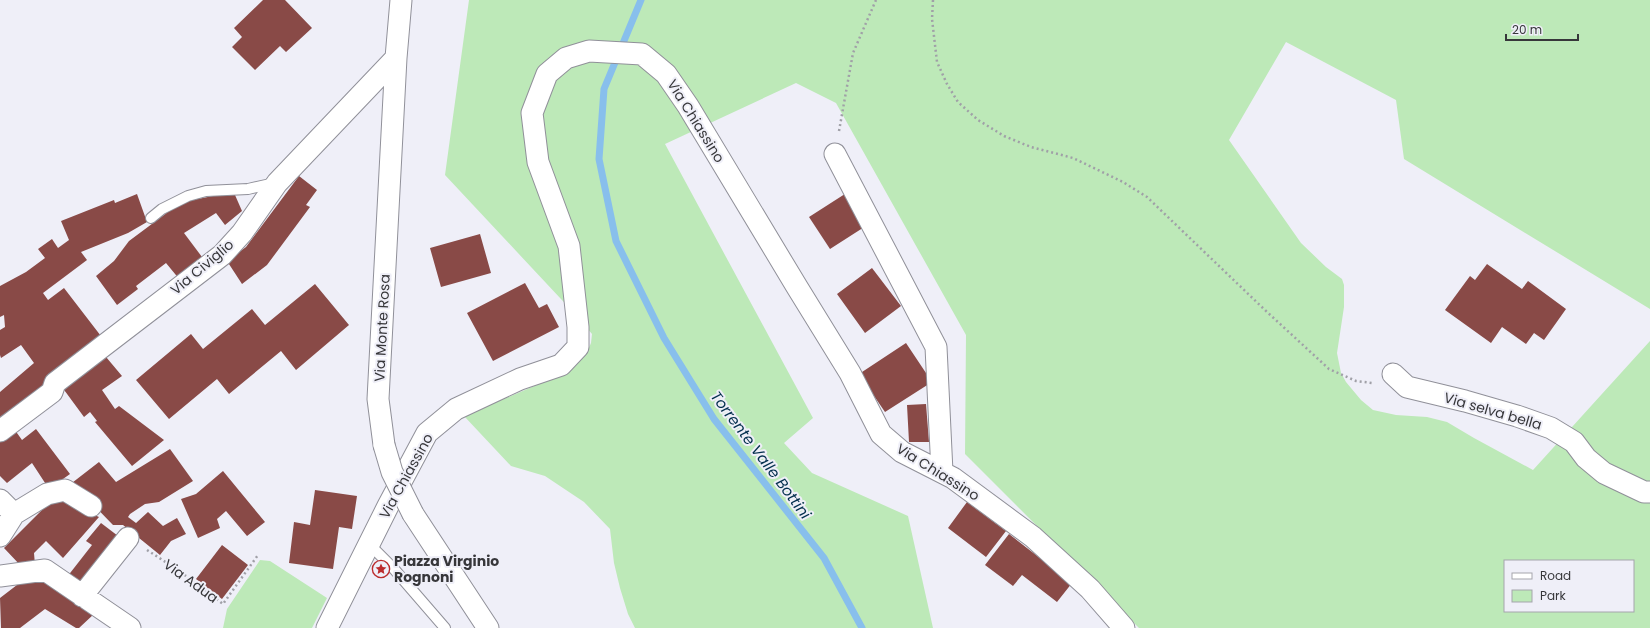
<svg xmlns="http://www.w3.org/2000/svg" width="1650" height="628" font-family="Poppins,sans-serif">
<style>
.green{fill:#bde9b8;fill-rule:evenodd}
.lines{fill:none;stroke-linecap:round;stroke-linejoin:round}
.stream{stroke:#88bfec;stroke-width:7}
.building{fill:#894a47}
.service-casing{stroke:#909099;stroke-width:12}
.minor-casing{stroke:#909099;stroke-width:23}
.path{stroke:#a0a0a7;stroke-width:2.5;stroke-dasharray:2 3;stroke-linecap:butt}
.service{stroke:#fff;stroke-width:10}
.minor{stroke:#fff;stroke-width:21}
.minor-bridge-casing{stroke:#909099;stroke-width:23;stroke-linecap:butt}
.minor-bridge{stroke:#fff;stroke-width:21}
.labels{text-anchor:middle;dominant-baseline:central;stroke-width:4;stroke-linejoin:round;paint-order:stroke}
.street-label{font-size:14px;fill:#37373a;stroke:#efeff8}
.poi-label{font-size:14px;font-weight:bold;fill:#37373a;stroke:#efeff8;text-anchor:start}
.water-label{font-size:15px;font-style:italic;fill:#032f4d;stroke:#efeff8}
</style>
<rect width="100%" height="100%" fill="#efeff8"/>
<!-- green -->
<path class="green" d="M469 0H1650V309L1404 159 1396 100 1286 42 1229 140 1301 243 1326 267 1342 279 1344 285V307L1337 353 1341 373 1346 382 1361 400 1373 410 1396 415 1427 417 1447 422 1474 438 1533 470 1650 341V628H1139L965 454 966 335 836 103 796 83 665 144 813 418 784 443 812 473 908 516 933 628H635L628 614 620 588 614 563 610 529 584 502 545 476 511 466 464 416 553 378 580 361 587 352 591 343 592 334 575 314 445 175ZM1505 561H1633V611H1505Z
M260 560 270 561 327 598 312 628H223L227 609Z"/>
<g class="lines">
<!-- stream -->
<path class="stream" d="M641 0 604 89 599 159 616 241 664 338 714 419 824 558 862 628"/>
</g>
<!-- building -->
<path class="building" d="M263 0H285L312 28 286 52 280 46 255 70 232 47 242 37 234 28Z
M299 176 317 190 306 205 310 207 267 265 242 284 227 261 246 247Z
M848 192 869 224 830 249 809 217Z
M137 194 147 222 128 233 81 252 87 260 43 293 48 300 64 288 104 340 0 426V392L34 363 21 345 1 358 0 355V330L5 327 4 315 0 317V286L26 272 45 258 38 249 52 239 58 248 69 240 61 221 114 200 115 203Z
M235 195 242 211 225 225 216 213 184 233 205 261 180 280 166 263 136 286 138 289 117 305 96 276 114 261 129 241 168 212 187 201 213 196Z
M480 234 491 273 441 287 430 248Z
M1487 264 1522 289 1528 281 1566 309 1544 340 1534 333 1526 344 1502 327 1491 343 1445 310 1470 276 1475 280Z
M872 268 901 306 865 333 837 294Z
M525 283 539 308 547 304 559 327 493 361 467 313Z
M315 284 349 325 296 370 281 351 229 394 217 379 169 419 136 380 191 334 203 349 252 309 265 325Z
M906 343 932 382 885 412 859 374Z
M101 351 122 376 102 390 115 409 119 406 164 440 132 466 95 422 97 421 90 412 84 417 59 383Z
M926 404 929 442H909L907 405Z
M12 426 22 440 36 429 70 474 49 489 32 463 7 483 0 476V436Z
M170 449 193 481 159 502 145 504 130 514 128 517 136 523 148 512 163 526 177 518 186 534 171 541 160 555 123 525H113L82 493 68 486 99 462 116 482Z
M223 471 265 522 247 536 226 511 217 519 220 528 198 538 181 499 196 494Z
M315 490 357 496 352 529 339 527 333 569 289 563 294 522 310 525Z
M55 497 99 517 63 558 46 541 34 553 35 565 21 566 4 548Z
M967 502 1006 531 986 557 948 528Z
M101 523 122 539 83 589 67 577 92 545 86 541Z
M1009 534 1072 583 1057 602 1022 575 1013 586 985 565Z
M222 545 248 565 222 599 196 579Z
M30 575H43L94 614 79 628H76L45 609 20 628H1L0 598Z"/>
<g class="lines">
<defs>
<path id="service" d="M151 218 162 209 188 196 206 191 248 189 275 183
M369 544 394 569 445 628"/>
<path id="minor" d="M835 154 936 347 942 472
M1393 374 1407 387 1465 401 1517 416 1551 428 1574 442 1586 458 1604 473 1644 492H1650
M0 431 52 392 55 383 222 255 242 233 277 183 396 58
M384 445 378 399 396 58 401 0
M0 500 14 514 0 536
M14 514 47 494 65 490 91 506
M413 514 488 628
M0 576 45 570 130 628
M82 596 128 538
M327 628 388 506 427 433 456 409 520 379 561 365 578 347V327L569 246 538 162 532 113 547 74 566 58 589 51 642 54 666 74 688 106 797 287 850 373 881 434 902 452 953 478 1033 537 1090 589 1124 628"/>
</defs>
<!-- service casing -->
<use href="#service" class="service-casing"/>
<!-- minor casing -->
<use href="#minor" class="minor-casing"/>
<!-- path -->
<path class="path" d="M933 0 932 19 937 62 947 84 958 102 978 120 1004 136 1031 147 1073 158 1123 182 1147 197 1266 311 1329 369 1356 381 1372 383
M839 131 853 53 876 0
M147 550 178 570 223 604 258 555"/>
<!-- service -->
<use href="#service" class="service"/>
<!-- minor -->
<use href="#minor" class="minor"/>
<defs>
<path id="minor-bridge" d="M384 445 392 472 413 514"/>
</defs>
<!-- minor-bridge casing -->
<use href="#minor-bridge" class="minor-bridge-casing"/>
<!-- minor-bridge -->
<use href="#minor-bridge" class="minor-bridge"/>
</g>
<!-- icons -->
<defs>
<symbol id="sight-ring" viewBox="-11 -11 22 22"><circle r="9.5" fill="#efeff8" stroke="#bb2c2d" stroke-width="1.5"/><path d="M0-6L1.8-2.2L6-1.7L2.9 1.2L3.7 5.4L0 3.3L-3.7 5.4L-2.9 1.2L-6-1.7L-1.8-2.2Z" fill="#bb2c2d"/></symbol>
</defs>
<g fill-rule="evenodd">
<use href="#sight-ring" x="371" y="559" width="20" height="20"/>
</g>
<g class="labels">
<!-- street labels -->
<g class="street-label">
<text transform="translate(696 121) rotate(58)">Via Chiassino</text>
<text transform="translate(202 267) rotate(-40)">Via Civiglio</text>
<text transform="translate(382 328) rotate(-87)">Via Monte Rosa</text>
<text transform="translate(1493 411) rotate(16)">Via selva bella</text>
<text transform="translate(938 472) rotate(32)">Via Chiassino</text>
<text transform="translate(406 476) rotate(-61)">Via Chiassino</text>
<text transform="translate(191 581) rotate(36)">Via Adua</text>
</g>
<!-- poi labels -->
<g class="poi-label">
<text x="394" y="561">Piazza Virginio<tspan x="394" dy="16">Rognoni</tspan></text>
</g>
<!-- water labels -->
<g class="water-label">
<text transform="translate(761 455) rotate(53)">Torrente Valle Bottini</text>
</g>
</g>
<!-- legend -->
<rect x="1504" y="560" width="130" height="52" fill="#efeff8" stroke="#a5a5ac"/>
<rect x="1512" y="573" width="20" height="6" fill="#ffffff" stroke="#a5a5ac"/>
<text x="1540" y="580" font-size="12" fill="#37373a">Road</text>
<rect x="1512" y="590" width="20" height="12" fill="#bde9b8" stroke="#a5a5ac"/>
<text x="1540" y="600" font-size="12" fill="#37373a">Park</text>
<!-- scale -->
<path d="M1506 34v6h72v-6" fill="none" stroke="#37373a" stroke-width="2"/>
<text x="1512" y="34" font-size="12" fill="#37373a" stroke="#efeff8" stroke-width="3" paint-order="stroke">20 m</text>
</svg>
